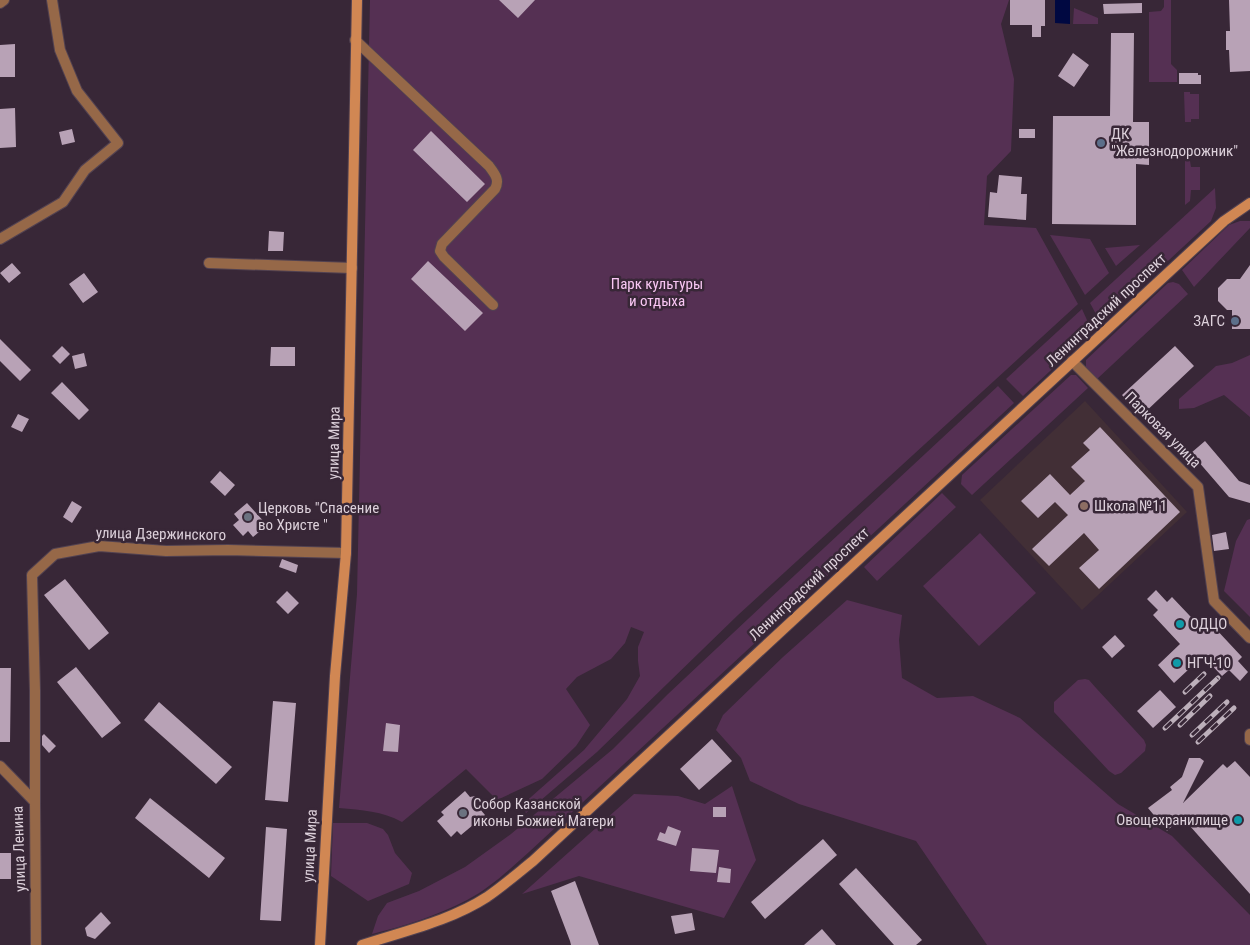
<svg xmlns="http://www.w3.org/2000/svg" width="1250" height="945" font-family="'Roboto Condensed',sans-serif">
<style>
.education{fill:#422f36}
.green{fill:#553053}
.water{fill:#000841}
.building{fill:#b8a2b6}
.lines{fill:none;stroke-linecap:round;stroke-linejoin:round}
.street-casing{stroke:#524251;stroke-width:12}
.secondary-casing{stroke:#524251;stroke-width:12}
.street{stroke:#966848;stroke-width:10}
.secondary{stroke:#d18753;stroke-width:10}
.rail-casing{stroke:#bdb0bb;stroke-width:5}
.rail{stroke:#382737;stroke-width:3;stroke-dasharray:9;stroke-linecap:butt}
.service-dot{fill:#5c6f8a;stroke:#382737;stroke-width:2}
.education-dot{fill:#8d6e63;stroke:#382737;stroke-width:2}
.worship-dot{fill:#6b7280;stroke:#382737;stroke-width:2}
.culture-dot{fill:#0f9aa8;stroke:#382737;stroke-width:2}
.labels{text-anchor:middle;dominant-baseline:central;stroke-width:5;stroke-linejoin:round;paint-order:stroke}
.poi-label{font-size:15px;fill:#ddd1db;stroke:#382737;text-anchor:start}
.park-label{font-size:15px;fill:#f9c7f4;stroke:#382737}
.street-label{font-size:15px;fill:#ddd1db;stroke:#382737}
</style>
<rect width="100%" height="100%" fill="#382737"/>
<!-- education -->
<path class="education" d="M1085 401 1187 512 1082 610 980 500Z"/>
<!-- green -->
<path class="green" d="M370 0H1009L1001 24 1014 79 1011 151 987 176 984 225 1036 228 1078 304 738 615 597 752 526 813 522 805 584 750 627 699 640 676 638 661V647L644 632 631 627 625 643 611 659 577 677 566 689 590 725 576 746 542 779 497 800 466 769 402 822C382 811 362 810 339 808L357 594Z
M1164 0H1171V64L1177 70V82H1149V12L1161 11 1164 7Z
M1074 8 1098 18V24H1073Z
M1184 92H1190V94H1199V119H1191V122H1185Z
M1185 161H1190L1191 167H1200V190H1191L1190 201 1185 205Z
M1215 188 1216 208 1211 221 1155 273 1142 277 1123 294 1115 311 1106 320 1097 316 1090 303Z
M1240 221H1250V228L1194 287 1182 270 1229 225Z
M1050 235 1090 239 1109 273 1085 295Z
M1140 245 1116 266 1105 248Z
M1173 282 1179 284 1188 294 1097 379 1086 367V360L1168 283Z
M1082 309 1091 329 1089 335 1023 396 1006 379Z
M1250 355V417L1224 395 1194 408 1179 409V399L1216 366 1232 363Z
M1071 375H1076L1088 388 972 495 961 484 962 475Z
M998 386 1014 403 529 852C510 869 490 888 467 900 438 915 405 926 372 934L378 916 387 903 419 891 465 867 511 834 613 749 668 694 781 588Z
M942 493 956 507 877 581 864 567Z
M1250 519V617L1224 591 1236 541 1247 520Z
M980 533 1036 593 979 646 923 586Z
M847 600 902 615 899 640 902 678 937 698 973 696 1020 718 1118 804 1172 836 1250 915V945H987L916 841 799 804 750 781 741 758 716 730 723 715 783 657Z
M1085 679 1089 680 1096 688 1144 740 1146 745 1145 751 1121 773 1115 775 1109 771 1054 712V702L1078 680Z
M732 786 756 860 724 918 579 876 522 894 634 794 678 796 705 804Z
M333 823H367L383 829 388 835 395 853 412 873 409 884 368 901 331 876Z"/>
<!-- water -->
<path class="water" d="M1055 0H1070V24L1055 23Z"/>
<!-- building -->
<path class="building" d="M499 0H535L518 18Z
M1010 0H1045V26H1041V37H1032V25H1010Z
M1229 0H1250V71L1230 72 1229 50H1226V31H1230Z
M1142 3V13L1104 14 1103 4Z
M1111 33H1134L1133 122H1149V165L1136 164V225L1052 224 1053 116H1110Z
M15 44V77H0V45Z
M1073 53 1089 65 1074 87 1058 76Z
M1179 73H1198V75H1201V84H1179Z
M15 108 16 147 0 148V109Z
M72 129 75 142 62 145 59 132Z
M1019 129H1035V138H1019Z
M431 131 485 184 467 202 413 150Z
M999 175 1022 177 1021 194H1027L1026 220 988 217 990 192 997 193Z
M269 231 284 232 283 251H268Z
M428 261 483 313 465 331 411 279Z
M12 263 21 273 9 283 0 273Z
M1250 265V329H1232V310H1227L1218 301V288L1227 279H1240Z
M84 273 98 292 83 303 69 284Z
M0 339 31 370 20 381 0 361Z
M62 346 70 354 60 364 52 356Z
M1175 346 1194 366 1141 416 1122 395Z
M271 347H295V366H270Z
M84 353 87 366 75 369 72 356Z
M62 382 89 410 79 420 51 393Z
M18 414 29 419 22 432 11 427Z
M1100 427 1180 512 1099 589 1079 568 1099 550 1084 533 1049 566 1032 549 1068 515 1055 502 1038 518 1021 501 1050 474 1070 495 1085 481 1071 467 1090 450 1083 443Z
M1205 441 1239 481 1250 485V503L1229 497 1191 453Z
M220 471 235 485 225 496 210 482Z
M72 501 82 507 72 523 63 517Z
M247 503 267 525 253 537 248 531 243 536 233 525 239 520 234 514Z
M1226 532 1229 549 1214 551 1212 535Z
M282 559 298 565 296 573 279 567Z
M65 579 109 633 89 650 44 595Z
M1156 590 1167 602 1172 597 1207 634 1214 627 1242 657 1238 661 1248 672 1240 681 1229 670 1222 676 1203 656 1174 683 1158 665 1180 644 1153 615 1158 610 1147 599Z
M287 591 299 603 288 614 276 602Z
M1115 635 1125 646 1112 658 1102 647Z
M76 667 121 723 102 738 57 682Z
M0 668H11L10 742H0Z
M1160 690 1176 707 1153 728 1137 711Z
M273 701 296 703 288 802 265 800Z
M159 702 232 767 216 784 144 720Z
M386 723 400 725 398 752 383 751Z
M44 734 56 746 49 753 42 745V736Z
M712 739 732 761 699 790 680 769Z
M1189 758H1200L1204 761 1183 803 1223 764 1227 768 1235 761 1250 777V894L1182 817 1167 831 1148 808 1172 790 1170 787 1182 777Z
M465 791 470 797 475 796 480 798 482 802 480 809 485 815 461 835 457 831 451 837 437 821 444 815 441 812Z
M150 798 225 858 209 878 135 818Z
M713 807H726V817H713Z
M668 826 681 831 676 846 657 840 660 832 665 834Z
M266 827 287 829 281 921 260 920Z
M823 839 837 855 765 919 751 902Z
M692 848 719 850 716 873 690 871Z
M0 853H11V879H0Z
M719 867 731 869 730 883 717 882Z
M856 868 922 940 916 945H894L839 884Z
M575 881 599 945H571L570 941 551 891Z
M101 912 111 923 95 939 87 936 85 928Z
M692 913 695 930 675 934 671 916Z
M822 929 836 945H804Z"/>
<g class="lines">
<defs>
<path id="street" d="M0 3 4 0
M355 40 489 166C495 174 500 180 495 189L442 244 440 251 444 257 493 305
M0 239 63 202 85 170 118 143 77 91 60 50 52 0
M209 263 352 268
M1072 361 1198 487 1214 601 1250 638
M1250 734V740
M0 766 35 802 36 945
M35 802V691L32 575 55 554 99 546 166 551 228 550 346 553"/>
<path id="secondary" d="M320 945 335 676 346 553 357 0
M362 945C404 931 450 921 487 897 503 886 518 873 533 861L1224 221 1250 203"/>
</defs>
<!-- street casing -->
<use href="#street" class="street-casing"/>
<!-- secondary casing -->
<use href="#secondary" class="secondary-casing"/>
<!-- street -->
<use href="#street" class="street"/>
<!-- secondary -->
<use href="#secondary" class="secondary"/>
<defs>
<path id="rail" d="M1185 692 1204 674
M1180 725 1210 696
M1165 728 1218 678
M1192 735 1227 702
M1198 742 1234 708"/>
</defs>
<!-- rail casing -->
<use href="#rail" class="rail-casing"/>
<!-- rail -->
<use href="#rail" class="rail"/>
</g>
<!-- markers -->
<g class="service-dot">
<circle cx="1101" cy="143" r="5"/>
<circle cx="1235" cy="321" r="5"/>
</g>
<circle class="education-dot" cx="1084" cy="506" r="5"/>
<g class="worship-dot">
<circle cx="248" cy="517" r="5"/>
<circle cx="463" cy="813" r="5"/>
</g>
<g class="culture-dot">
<circle cx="1180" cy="624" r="5"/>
<circle cx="1177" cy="663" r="5"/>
<circle cx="1238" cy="820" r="5"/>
</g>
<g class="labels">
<!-- poi labels -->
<g class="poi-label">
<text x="1111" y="134">ДК<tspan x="1111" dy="17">"Железнодорожник"</tspan></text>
<text x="1225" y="321" text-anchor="end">ЗАГС</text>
<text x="1094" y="506">Школа №11</text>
<text x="258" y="508">Церковь "Спасение<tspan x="258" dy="17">во Христе "</tspan></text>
<text x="1190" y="624">ОДЦО</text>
<text x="1187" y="663">НГЧ-10</text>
<text x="473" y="804">Собор Казанской<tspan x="473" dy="17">иконы Божией Матери</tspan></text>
<text x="1228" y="820" text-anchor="end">Овощехранилище</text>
</g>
<!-- park labels -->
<g class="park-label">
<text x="657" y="284">Парк культуры<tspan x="657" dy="17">и отдыха</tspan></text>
</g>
<!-- street labels -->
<g class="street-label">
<text transform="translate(1106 310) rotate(-43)">Ленинградский проспект</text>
<text transform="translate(1163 430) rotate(45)">Парковая улица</text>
<text transform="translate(334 443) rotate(-89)">улица Мира</text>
<text transform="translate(161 534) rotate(1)">улица Дзержинского</text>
<text transform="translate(809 584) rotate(-43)">Ленинградский проспект</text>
<text transform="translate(310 846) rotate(-87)">улица Мира</text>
<text transform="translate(19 849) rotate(-92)">улица Ленина</text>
</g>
</g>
</svg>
